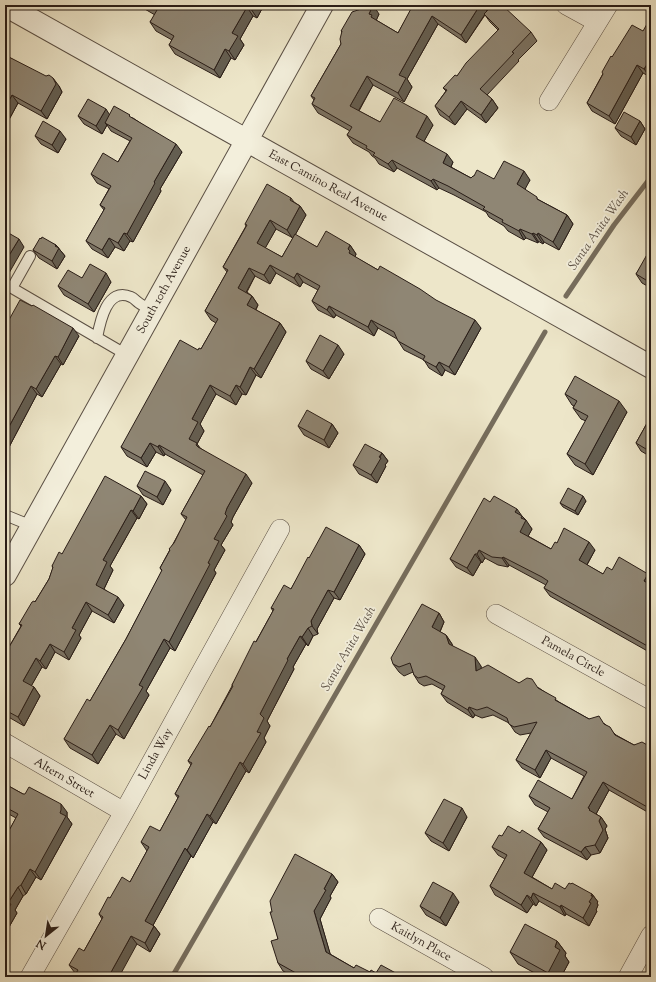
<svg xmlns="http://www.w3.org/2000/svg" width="656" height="982" font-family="'Sorts Mill Goudy',serif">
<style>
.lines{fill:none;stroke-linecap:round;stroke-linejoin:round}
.stream{stroke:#766d5d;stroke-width:5}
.service-casing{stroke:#5a4f44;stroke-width:12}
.minor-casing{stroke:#5a4f44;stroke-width:20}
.tertiary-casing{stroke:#5a4f44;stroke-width:24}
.service{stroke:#f3efdc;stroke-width:10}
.minor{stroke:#f3efdc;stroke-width:19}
.tertiary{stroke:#f3efdc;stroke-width:22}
.wall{fill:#7b7364;stroke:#291d17;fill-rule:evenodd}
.shaded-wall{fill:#645e51;stroke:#291d17}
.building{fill:#8f8674;stroke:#291d17}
.labels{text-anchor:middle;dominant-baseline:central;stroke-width:3.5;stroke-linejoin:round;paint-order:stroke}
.street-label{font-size:12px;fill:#291d17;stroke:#f3efdc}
.water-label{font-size:13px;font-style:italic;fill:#5d5246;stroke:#f3efdc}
</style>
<rect width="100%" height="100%" fill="#ede6c9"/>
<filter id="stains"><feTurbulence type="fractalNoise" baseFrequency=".005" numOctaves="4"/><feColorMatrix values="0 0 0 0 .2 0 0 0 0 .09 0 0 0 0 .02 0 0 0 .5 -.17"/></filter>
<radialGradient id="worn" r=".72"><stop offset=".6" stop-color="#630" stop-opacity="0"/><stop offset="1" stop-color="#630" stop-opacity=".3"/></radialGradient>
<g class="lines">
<!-- stream -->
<path class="stream" d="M566 296 614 225 651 177
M172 977 545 332"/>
<defs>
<path id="service" d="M30 256 12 288 127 355
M97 338C100 322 107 286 131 297 134 298 136 301 139 303 143 306 148 308 152 310
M5 515 32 526"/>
<path id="minor" d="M566 5 597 22
M549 101 608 5
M496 614 651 700
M5 743 124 812
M379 918 484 977
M30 977 124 812 280 529
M628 977 651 935"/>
<path id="tertiary" d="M5 5 651 367
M5 575 322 5"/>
</defs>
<!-- service casing -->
<use href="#service" class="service-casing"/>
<!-- minor casing -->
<use href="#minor" class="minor-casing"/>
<!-- tertiary casing -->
<use href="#tertiary" class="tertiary-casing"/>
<!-- service -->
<use href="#service" class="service"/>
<!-- minor -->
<use href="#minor" class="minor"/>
<!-- tertiary -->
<use href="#tertiary" class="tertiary"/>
</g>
<!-- wall -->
<path class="wall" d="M112 5H121L119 9Z
M138 5H264L257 18 253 16 240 39 244 45 235 60 231 58 220 78 175 54 169 45 172 40 156 31 150 22 155 15Z
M373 5H383L381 9Z
M399 5H483L487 11 531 32 537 41 518 60 519 61 487 95 492 99 498 108 486 123 467 109 455 125 440 115 435 106 446 91 443 88 457 76 498 30 490 22 485 15 466 43 438 24 407 79 412 87 404 102 373 85 359 111 380 122 433 125 424 141 453 162 451 167 471 178 474 176 494 179 530 180 524 189 539 200 567 215 573 224 559 250 544 242 543 244 538 241V243L526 238 524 240 508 231 504 226 489 217 486 212 454 195 439 188 437 190 397 168 394 172 379 164 375 158 372 156 369 152 353 143 347 135 350 131 318 113 312 104 314 100 311 96 341 44 342 32 341 31 379 14 376 20 398 33 411 10Z
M643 31 650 77 643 73 615 124 592 111 587 103 612 57Z
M5 55 59 86 62 92 47 119 18 103 5 127Z
M110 115 133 118 182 152 160 189 161 191 133 242 130 241 124 251 115 247 108 258 92 249 86 241 104 210 100 205 109 189 97 183 91 174 118 162 130 141 111 131 107 125 102 134 84 124 78 116Z
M640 121 645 129 636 145 621 136 615 128Z
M35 136 66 139 58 153 41 144Z
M291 198 294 202 300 206 306 215 295 235 317 247 350 245 356 254 355 257 481 328 455 375 445 370 442 376 429 368 424 360 404 350 397 339 378 328 374 336 336 315 334 318 318 310 312 301 318 290 303 282 300 287 276 273 270 284 255 276 247 292 252 296 258 305 256 310 280 323 286 332 261 378 256 375 246 395 242 394 236 405 216 394 200 424 204 431 197 444 200 448 252 483 233 517 231 522 233 525 221 545 225 550 214 570 216 573 175 651 170 648 146 691 149 695 124 739 116 734 98 764 70 748 64 739 90 701 126 639 162 571 160 568 186 520 181 514 203 475 165 454 164 456 156 452 147 467 127 456 121 447 198 350 201 349 216 323 211 320 205 311 227 272 223 267 246 226 245 224ZM276 229 293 238 282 257 265 248Z
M41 239 56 245 65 256 57 269 39 258 33 250Z
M651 252V288L642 283 636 274Z
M82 278 111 282 94 312 64 295 58 286Z
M5 327 79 336 63 365 61 364 42 397 37 394 8 449H5Z
M344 354 329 379 311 369 306 361Z
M565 394 627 412 593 475 575 465 567 454 586 421 581 419 573 408 574 406 572 405Z
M651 416V457L641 451 636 443Z
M332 424 338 433 329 448 304 435 298 426Z
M382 453 388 461 385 465 386 466 377 483 359 474 353 465Z
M137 486 171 490 163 505 143 495Z
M141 496 147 504 139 519 137 518 110 566 113 570 104 589 124 605 114 623 92 611 79 635 81 638 69 660 55 652 46 669 42 667 31 686 34 687 40 696 24 726 5 715V654L21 626 19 624 35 602 49 579 53 568 52 566 62 554Z
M586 501 578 515 563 507 560 503Z
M490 502 521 515 532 529 528 536 551 549 557 543 595 550 587 565 603 574 612 570 651 579V653L550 596 544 588 546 585 509 565 508 567 498 565 485 558 482 563 481 562 473 576 456 567 450 559Z
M359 545 365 554 340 600 334 598 317 629 318 634 313 636 308 646 306 644 293 667 294 669 267 721 270 726 264 738 266 742 249 773 246 771 216 824 213 822 193 858 191 856 153 925 154 926 160 934 150 952 137 944 75 973 69 965 84 951 102 919 99 914 110 898 130 882 147 851 141 842 160 831 178 798 175 794 191 765 188 761 210 727 232 686V685L273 611 271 608 291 589 309 558Z
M439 613 444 622 440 632 446 635 452 644V646L481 666V669L519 683 539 688 559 702 589 719 605 724 616 735 634 745 649 746 651 749V814L609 790 596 814 601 817 607 826 605 829 608 838 600 853 591 855 587 860 544 837 538 829 548 812 535 805 529 796 572 799 584 776 551 758 540 778 522 768 516 760 531 733 520 735 515 732 509 723 493 715 482 718 475 715 473 718 447 702 441 694 443 690 432 684 424 686 419 683 414 675 413 672 404 676 399 672 393 664Z
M5 784 23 794 67 812V817L72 824 41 880 36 877 26 894 23 896 15 910 17 913 5 934V838L16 818 5 812Z
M467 817 449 851 431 841 425 833Z
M520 833 541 842 547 850 532 877 552 889H565L592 894 598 902 597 903 598 905 596 910 597 911 589 926 566 914 565 916 539 901 536 906 533 904 527 913 495 895 490 886 505 859 498 855 492 847 502 836Z
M332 874 338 882 330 896 331 898 320 919 330 954 354 968 370 972 403 977H294L283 971 278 963V939L272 912Z
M459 902 446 926 426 915 420 906Z
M557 941 566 953 565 956 569 962 561 977H542L518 964 510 952Z"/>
<!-- shaded-wall -->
<path class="shaded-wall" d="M116 5H121L119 9Z
M254 5H264L257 18 251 9Z
M373 5 379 14 376 21 371 17 369 14Z
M379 5H383L381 9Z
M480 5H483L487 11 466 43 461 35Z
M247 7 253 16 240 39 244 45 235 60 229 51 232 33Z
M432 16 438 24 407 79 412 87 404 102 398 93 399 75Z
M225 49 231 58 220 78 214 70Z
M651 58V76L650 77 644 69Z
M637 65 643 73 615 124 609 116Z
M367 76 373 85 356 115 350 106Z
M53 78 59 86 62 92 47 119 41 111Z
M12 95 18 103 5 127V108Z
M492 99 498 108 486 123 481 115Z
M461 101 467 109 455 125 449 117Z
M106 109 111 117 105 123 107 125 102 134 96 126Z
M427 116 433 125 422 145 416 137Z
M640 121 645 129 636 145 631 137Z
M60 131 66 139 58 153 52 145Z
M176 144 182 152 160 189 161 191 133 242 127 234 154 182Z
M447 154 453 162 449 171 443 163Z
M392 160 397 168 394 172 388 164Z
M524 171 530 180 523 193 517 184Z
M433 179 439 188 437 190 431 181Z
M300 206 306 215 293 239 287 230Z
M567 215 573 224 559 250 553 242Z
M270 220 276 229 263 252 257 243Z
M520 229 526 238 524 240 519 231Z
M124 233 130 241 124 251 118 243Z
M533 233 538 241V243L532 234Z
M538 233 544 242 543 244 537 235Z
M109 238 115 247 108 258 102 250Z
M19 239 24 247 5 280V262Z
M56 245 65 256 57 269 52 261Z
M350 245 356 254 355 257 349 253 348 249Z
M270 265 276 273 270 284 264 275Z
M249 268 255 276 244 296 238 288Z
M106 273 111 282 94 312 88 304Z
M297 273 303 282 300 287 294 278Z
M252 296 258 305 253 314 247 305Z
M329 306 336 315 334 318 327 310Z
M371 320 378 328 374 336 368 327Z
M475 320 481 328 455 375 449 367Z
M280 323 286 332 261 378 254 369Z
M73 328 79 336 63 365 58 357Z
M338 345 344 354 329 379 323 371Z
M55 356 61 364 42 397 36 389Z
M439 362 445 370 442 376 436 367Z
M250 367 256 375 246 395 240 387Z
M210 385 216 394 200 424 204 431 197 444 203 452 189 439 192 419Z
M236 385 242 394 236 405 230 396Z
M31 386 37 394 8 449 5 445V434Z
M619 401 627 412 593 475 585 464Z
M332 424 338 433 329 448 324 440Z
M150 443 156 452 147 467 141 458Z
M159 445 165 454 164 456 158 447Z
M382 453 388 461 385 465 386 466 377 483 371 475Z
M246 474 252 483 233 517 231 522 233 525 221 545 225 550 214 570 216 573 175 651 169 642 208 563 214 539 227 508Z
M165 481 171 490 163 505 157 497Z
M141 496 147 504 139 519 133 511Z
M583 496 586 501 578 515 575 511Z
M517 509 522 516 526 520 532 529 526 540 520 532 515 512Z
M131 510 137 518 110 566 113 570 102 593 96 585 103 560Z
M589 542 595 550 585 568 579 560Z
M359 545 365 554 340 600 334 592Z
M479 550 485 558 482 563 477 554Z
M475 554 481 562 473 576 467 568Z
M503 557 509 565 508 567 502 558Z
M648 574 651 579V587L644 581Z
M328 590 334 598 317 629 318 634 312 626 311 621Z
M118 597 124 605 114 623 108 615Z
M86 602 92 611 79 635 81 638 69 660 64 652 72 628Z
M439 613 444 622 438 636 432 627Z
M308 628 313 636 308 646 302 637Z
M446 635 452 644 455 652 449 644Z
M300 636 306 644 293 667 294 669 267 721 270 726 264 738 266 742 249 773 243 764 257 732 260 714 287 659Z
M164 639 170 648 146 691 149 695 124 739 118 730 139 685Z
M50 644 55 652 46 669 40 661Z
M475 657 481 666 482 679 476 671Z
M36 658 42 667 29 690 23 681Z
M34 687 40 696 24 726 18 717Z
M469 707 475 715 473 718 468 710Z
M110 725 116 734 98 764 92 755Z
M546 750 551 758 540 778 535 770Z
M240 762 246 771 216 824 210 816Z
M603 782 609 790 595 816 589 810 588 808Z
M61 804 67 812V817L72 824 41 880 35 872Z
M462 808 467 817 449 851 443 843Z
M207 814 213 822 193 858 187 850Z
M601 817 607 826 605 829 608 838 600 853 595 845 599 821Z
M541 842 547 850 530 881 524 873Z
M585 847 591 855 587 860 581 852Z
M185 848 191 856 151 929 145 921Z
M30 869 36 877 26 894 21 885Z
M332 874 338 882 330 896 331 898 320 919 332 960 326 952 314 911 324 889Z
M18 887 23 896 15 910 17 913 5 934V915L8 903Z
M453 893 459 902 446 926 440 918Z
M533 893 539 901 536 906 531 898Z
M592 894 598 902 597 903 598 905 596 910 597 911 589 926 583 918Z
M527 895 533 904 527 913 521 905Z
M561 905 566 914 565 916 560 907Z
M154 926 160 934 150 952 145 943Z
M131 936 137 944 119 977H113L110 974Z
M557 941 566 953 565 956 569 962 561 977H551L548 973 555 947Z"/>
<!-- building -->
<path class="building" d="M147 5H254L251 9 247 7 232 33 238 36 229 51 225 49 214 70 169 45 174 36 150 22 157 10Z
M373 5 369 14 372 15 371 17 398 33 413 5H480L461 35 432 16 399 75 406 78 398 93 367 76 350 106 380 122 394 98 427 116 416 137 447 154 443 163 471 178 473 176H474L477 170 494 179 504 161 524 171 517 184 537 197V199L567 215 553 242 538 233 537 235 533 233 532 234 520 229 519 231 502 222 503 220 483 209 485 207 448 186 433 179 431 181 392 160 388 164 373 155 375 153 366 148 367 146 347 135 352 127 312 104 315 98 311 96 341 44 340 39 342 31H341L352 12Z
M493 5H502L531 32 512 52 514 53 480 89 492 99 481 115 461 101 449 117 435 106 447 90 443 88 455 75 457 76 466 63 499 29 484 14Z
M651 17V58L644 69 637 65 609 116 587 103 603 74 602 72 611 56 612 57 632 25 643 31Z
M5 55 46 76 49 75 53 78 56 84 41 111 12 95 5 108Z
M88 99 106 109 96 126 78 116Z
M114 106 130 115 129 116 176 144 154 182 155 183 127 234 124 233 118 243 109 238 102 250 86 241 105 208 100 205 111 186 91 174 103 153 118 162 132 138 105 123Z
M624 112 640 121 631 137 615 128Z
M43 121 60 131 52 145 35 136Z
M267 184 291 198 290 200 300 206 287 230 270 220 257 243 282 257 295 234 317 247 326 231 350 245 348 249 350 251 349 253 378 270 380 266 420 289 436 300 475 320 449 367 439 362 436 367 423 360 425 356 398 341 394 332 371 320 368 327 329 306 327 310 312 301 320 286 297 273 294 278 270 265 264 275 249 268 238 288 252 296 247 305 280 323 254 369 250 367 240 387 236 385 230 396 210 385 192 419 198 422 189 439 197 443 196 445 198 447 246 474 227 508 225 514 227 516 214 539 219 541 208 563 210 564 169 642 164 639 139 685 143 687 118 730 110 725 92 755 64 739 87 699 90 701 126 639 162 570 160 568 170 550 169 549 174 543 187 517 181 514 205 471 159 445 158 447 150 443 141 458 121 447 180 340 198 350 199 348 201 349 218 319 205 311 228 270 223 267 247 225 245 224Z
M5 231 19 239 5 262Z
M42 237 56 245 55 246 59 248 52 261 33 250 40 238 41 239Z
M649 251 651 252V283L636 274Z
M90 264 106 273 88 304 58 286 68 270 82 278Z
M651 294V299L649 298Z
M20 300 32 306 33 305 73 328 58 357 55 356 36 389 31 386 5 434V327Z
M320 335 338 345 323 371 306 361Z
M575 376 619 401 585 464 567 454 588 416 573 408 577 401 565 394Z
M307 410 332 424 324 440 298 426Z
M651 416V452L636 443Z
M365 444 382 453 379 457 381 458 371 475 353 465Z
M145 471 165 481 157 497 137 486Z
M105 476 141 496 133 511 131 510 103 560 107 562 96 585 118 597 108 615 86 602 72 628 76 630 64 652 50 644 40 661 36 658 23 681 34 687 18 717 5 710V654L22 625 19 624 32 602 34 601 35 602 49 579 53 567 52 566 59 552 62 554Z
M568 488 583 496 575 511 560 503Z
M494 496 517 509 515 512 522 516 521 518 526 520 520 532 551 549 555 542 557 543 564 528 589 542 579 560 603 574 607 567 612 570 619 557 648 574 644 581 651 585V648L544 588 548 581 542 577 503 557 502 558 492 557 479 550 477 554H475L467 568 450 559 484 498 490 502Z
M326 527 359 545 334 592 328 590 311 621 312 626 308 628 302 637 300 636 287 659 288 660 260 714 264 718 257 732 261 733 243 764 240 762 210 816 207 814 187 850 185 848 145 921 154 926 145 943 131 936 110 974 114 977H74L78 970 69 965 79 948 84 951 103 917 99 914 108 897 110 898 122 877 130 882 149 847 141 842 150 826 160 831 179 796 175 794 192 763 188 761 209 726 210 727 233 686 232 685 254 641 256 642 274 609 271 608 284 585 291 589 308 557 309 558Z
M422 604 439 613 432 627 446 635 449 644 475 657 476 671 488 665 519 683 527 678 532 679 538 688 556 698 555 700 589 719 599 716 604 724 610 727 615 735 634 745 642 742 649 746V748L651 749V805L649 808 603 782 588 808 590 809 589 810 601 817 599 821 603 830 595 845 585 847 581 852 538 829 550 808 529 796 538 780 572 799 587 772 546 750 535 770 516 760 537 722 514 727 509 724 507 718 487 707 477 710 469 707 468 710 441 694 445 686 426 676 418 678 414 675 410 663 399 667 393 664 391 658Z
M5 784 23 794H25L29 787 61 804V810L60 813 66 816 35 872 30 869 21 885 18 887 8 903 11 904 5 915V838L18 814 5 807Z
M444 799 462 808 443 843 425 833Z
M508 826 520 833 522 830 541 842 524 873 552 889 555 883 565 889 569 883 571 884 572 883 592 894 591 896H593L589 902 591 903 583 918 561 905 560 907 533 893 531 898 527 895 521 905 490 886 507 855 492 847 499 835 502 836Z
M295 854 332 874 324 889 326 890 314 911 326 952 354 968 356 965 370 972 371 970 376 973 381 965 403 977H303L278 963 271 941 278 939 270 912H272L270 901Z
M433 882 453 893 440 918 420 906Z
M525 924 557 941 555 947 560 950 548 973 510 952Z"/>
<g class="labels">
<!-- street labels -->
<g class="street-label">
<text transform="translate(328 186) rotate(29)">East Camino Real Avenue</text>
<text transform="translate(164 290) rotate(-61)">South 10th Avenue</text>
<text transform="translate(573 657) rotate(29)">Pamela Circle</text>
<text transform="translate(156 754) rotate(-61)">Linda Way</text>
<text transform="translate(64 778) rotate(30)">Altern Street</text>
<text transform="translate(421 942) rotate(29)">Kaitlyn Place</text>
</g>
<!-- water labels -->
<g class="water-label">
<text transform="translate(599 230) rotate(-55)">Santa Anita Wash</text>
<text transform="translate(349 649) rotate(-60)">Santa Anita Wash</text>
</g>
</g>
<!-- margin -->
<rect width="656" height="982" fill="none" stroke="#ede6c9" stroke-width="20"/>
<rect x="6" y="6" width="644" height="970" fill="none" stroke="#291d17" stroke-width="2"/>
<rect x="10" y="10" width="636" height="962" fill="none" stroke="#291d17"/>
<!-- north arrow -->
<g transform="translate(46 936) rotate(210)" stroke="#f3efdc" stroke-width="3" paint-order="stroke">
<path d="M0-3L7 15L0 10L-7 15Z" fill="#291d17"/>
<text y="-6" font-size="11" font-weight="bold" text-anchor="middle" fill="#291d17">N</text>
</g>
<rect width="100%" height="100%" filter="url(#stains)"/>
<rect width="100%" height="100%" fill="url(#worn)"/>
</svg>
